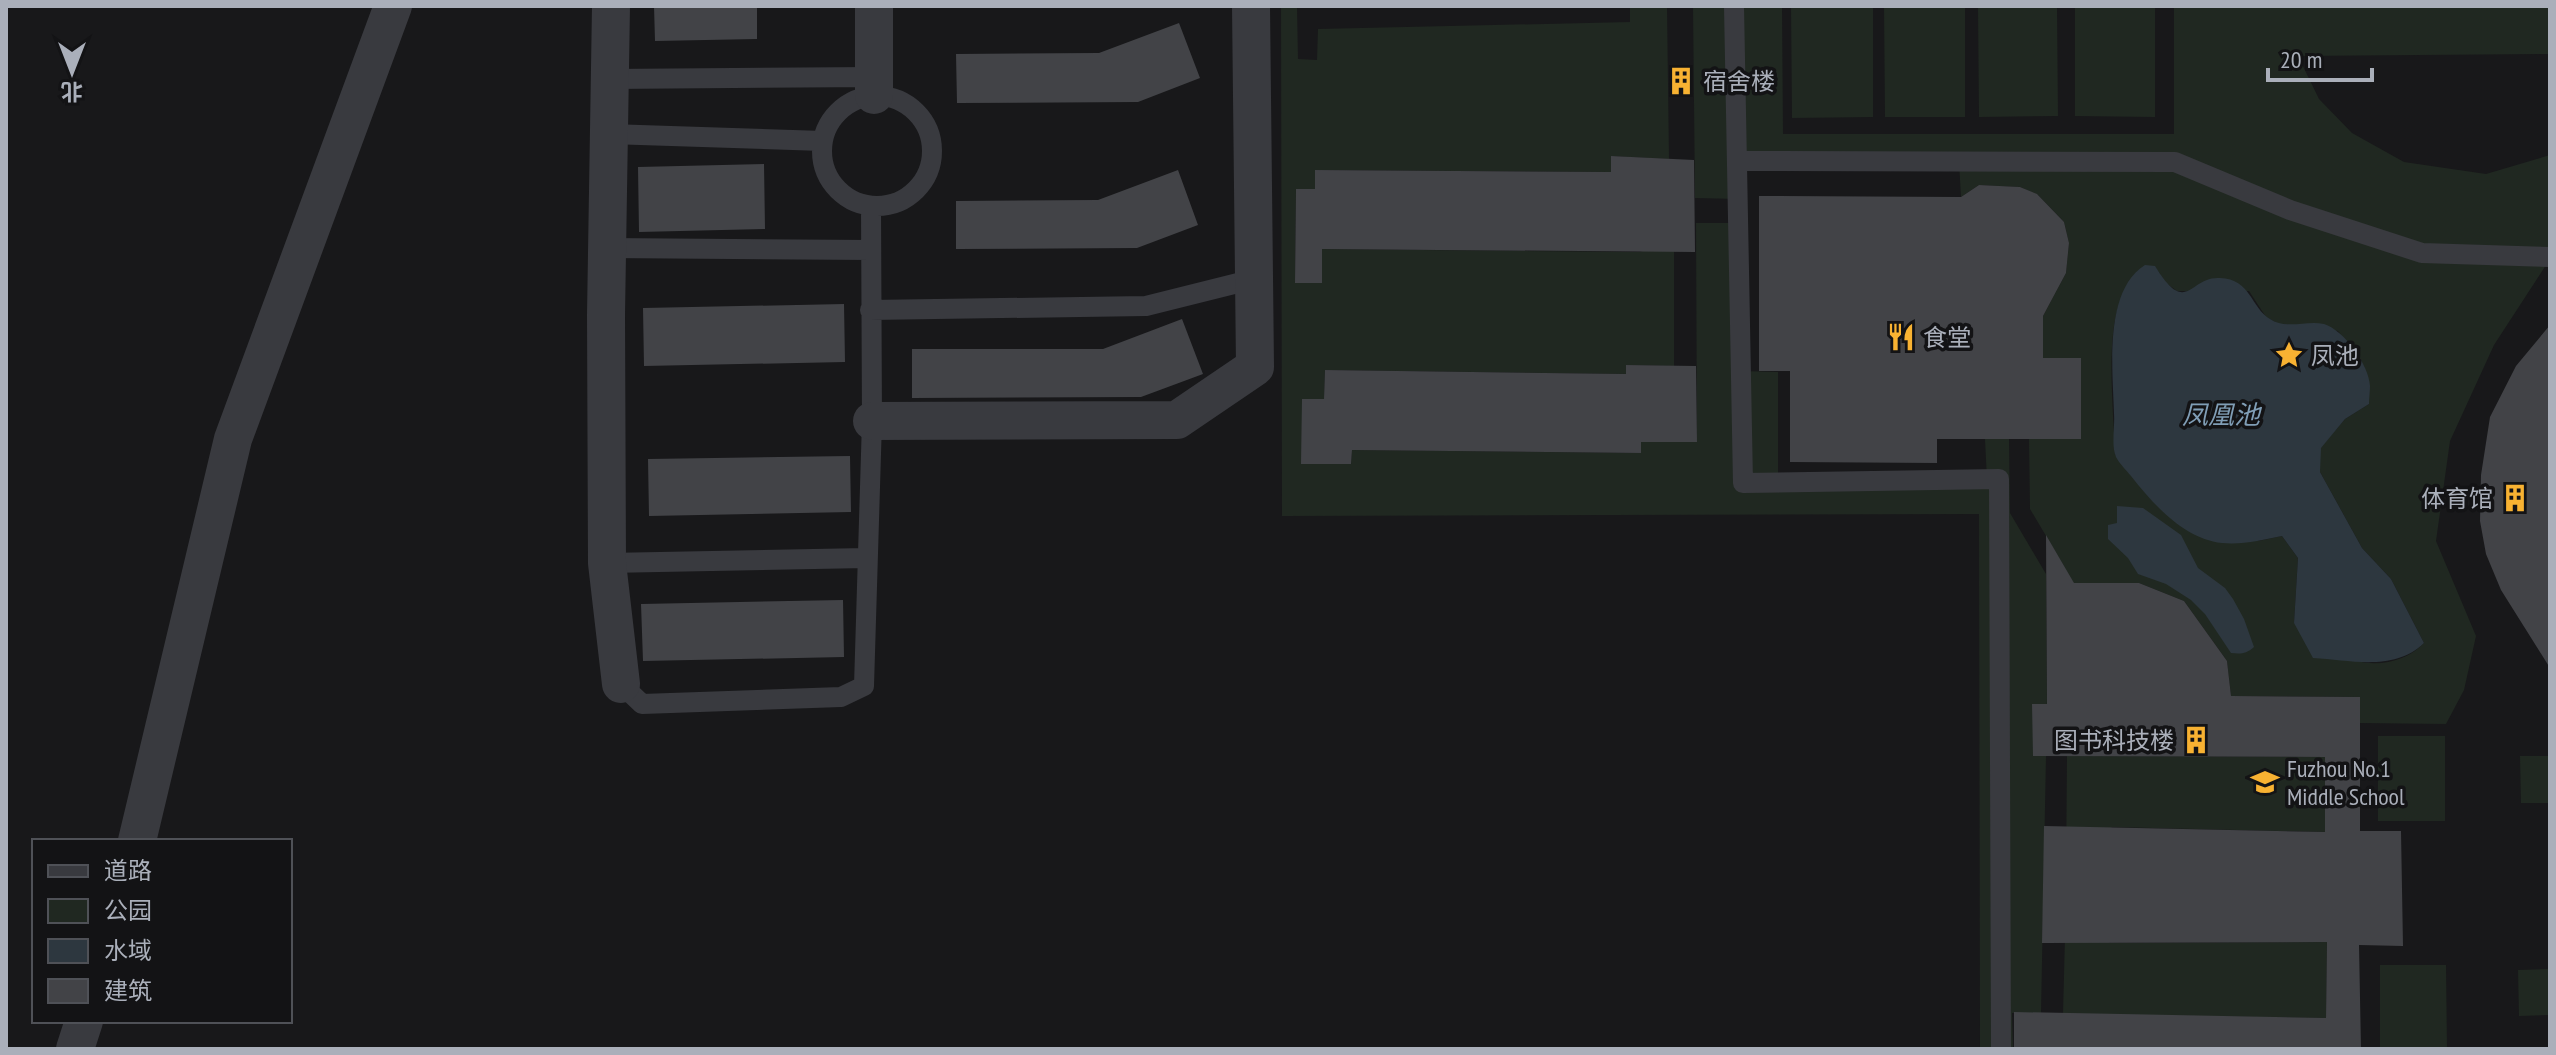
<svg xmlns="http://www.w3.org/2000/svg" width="2556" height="1055" font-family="'PT Sans Narrow','Noto Sans SC',sans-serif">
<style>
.green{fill:#202821;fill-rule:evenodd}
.water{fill:#2d373f}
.building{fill:#424347}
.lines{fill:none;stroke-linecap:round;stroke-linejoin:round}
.service{stroke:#393a3f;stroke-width:20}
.minor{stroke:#393a3f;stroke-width:38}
.labels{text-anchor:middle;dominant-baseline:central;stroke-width:7;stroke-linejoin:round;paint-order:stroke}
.poi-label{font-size:24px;fill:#aaafba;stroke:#131315;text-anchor:start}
.water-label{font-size:26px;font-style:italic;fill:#809eb6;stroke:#131315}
</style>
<rect width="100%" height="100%" fill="#18181a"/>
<!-- green -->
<path class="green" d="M1281 6H1297L1298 59 1317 60 1318 29 1630 22V6H1667L1669 159 1611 156V172L1315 170V189L1296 190 1295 282 1322 283V249L1640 252 1674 238V366L1626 365V374L1325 370 1324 399 1302 400V464H1351L1352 450 1641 453V442H1697L1696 223H1738L1741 371 1778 372V483L1987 479 1985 439H2009L2010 513 2046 574 2047 704 2033 756H2046L2041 1013H2012L2013 1049H1980L1979 514 1282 516Z
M1693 6H1782L1783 134H2174V6H2550V54L2298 56 2319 99 2352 133 2404 162 2486 174 2550 155V259L2494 345 2450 441 2436 541 2476 636 2464 690 2446 724 2359 723V697L2231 696 2227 661 2184 601 2139 583H2096V704L2065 568 2030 509 2029 439H2081L2043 358V316L2066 273 2069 243 2064 222 2038 195 2020 187 1979 185 1961 197 1959 162 1738 161V199L1695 198ZM2155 267 2166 283 2177 291H2249L2266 317 2279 324 2338 331 2364 366 2369 404 2345 419 2320 448V472L2362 548 2391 579 2424 643C2407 661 2378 668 2354 660 2335 653 2311 633 2294 623L2298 558 2282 536 2258 541 2115 455C2114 412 2103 324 2126 289 2131 280 2147 273 2155 267Z
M1791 6H1873V117L1792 118Z
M1884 6H1965V117H1885Z
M1978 6H2057L2058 116 1979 117Z
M2075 6H2155V117L2075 116Z
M2378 736H2445V821H2378Z
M2067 756 2325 757V832L2112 827 2066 873Z
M2520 756H2550V803H2521Z
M2066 897 2110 943 2327 942 2326 1018 2063 1014Z
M2380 965H2446L2447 1049H2380Z
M2550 969V1015L2519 1016 2518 970Z"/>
<!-- water -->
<path class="water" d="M2145 265 2155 266C2187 318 2189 276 2220 278 2251 279 2251 308 2270 319 2287 330 2306 320 2324 324 2344 330 2369 365 2370 386 2370 391 2369 398 2369 404L2345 419 2321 448 2320 472 2362 548 2391 579 2424 643C2394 672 2351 660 2313 658L2294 623 2298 558 2282 536C2263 540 2242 545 2222 543 2184 539 2153 504 2131 476 2126 470 2119 463 2116 457 2111 446 2115 426 2114 414 2113 372 2103 291 2145 265Z
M2117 506 2143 508 2181 535 2198 568 2225 588 2233 599 2244 619 2254 647C2246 654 2241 654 2231 653L2205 614 2191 600 2166 584 2138 574 2128 558 2108 539V525L2117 523Z"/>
<!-- building -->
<path class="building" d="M654 6H757V39L655 41Z
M1179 23 1200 78 1138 102 957 103 956 54 1099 53Z
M1611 156 1694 160 1695 252 1322 249V283H1295L1296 189H1315V170L1611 172Z
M764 164 765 229 639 232 638 167Z
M1178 170 1198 225 1137 248 956 249V201L1098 200Z
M1979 185 2020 187 2037 194 2064 222 2069 243 2066 273 2043 316V358H2081V439H1937V463L1790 462V371H1759V196L1961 197Z
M844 304 845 362 644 366 643 308Z
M1182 319 1203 374 1141 397 912 398V349H1103Z
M2550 325V668L2501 590 2486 554 2480 521 2481 475 2490 417 2516 366Z
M1626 365 1696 366 1697 442H1641V453L1352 450 1351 464H1301L1302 399H1324L1325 370 1626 374Z
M850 456 851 512 649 516 648 459Z
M2046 535 2074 583H2139L2184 601 2227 661 2231 696 2360 697V831H2401L2403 946 2359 945 2361 1049H2014V1012L2326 1018 2327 942 2042 943 2044 826 2325 832V757L2033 756 2032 704H2047Z
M843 600 844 657 643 661 641 604Z"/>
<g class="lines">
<!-- service -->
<path class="service" d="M1734 6 1743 483 1999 479 2001 1049
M610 79 874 77
M822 151a55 55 0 1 1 110 0a55 55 0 1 1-110 0Z
M609 134 823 141
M1737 161 2175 162 2290 210 2422 253 2550 257
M607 248 871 250
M870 310 1146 306 1254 279
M607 563 866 558
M621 684 642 704 841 697 864 686 872 421 871 206"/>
<!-- minor -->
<path class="minor" d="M611 6 606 315 607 563 621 684
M874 6V95
M872 421 1177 420 1255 367 1251 6
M137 841 233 439 393 6
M75 1049 84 1021"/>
</g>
<!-- icons -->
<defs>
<symbol id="building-bare" viewBox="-9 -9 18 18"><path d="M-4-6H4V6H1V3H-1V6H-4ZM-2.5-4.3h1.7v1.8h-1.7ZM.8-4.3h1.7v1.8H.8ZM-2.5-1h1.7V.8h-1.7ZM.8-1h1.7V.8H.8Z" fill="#f8b232" stroke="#131315" stroke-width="2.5" paint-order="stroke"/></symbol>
<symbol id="restaurant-bare" viewBox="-9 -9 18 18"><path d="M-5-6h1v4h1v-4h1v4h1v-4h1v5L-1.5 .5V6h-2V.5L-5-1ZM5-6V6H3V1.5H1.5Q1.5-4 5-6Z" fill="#f8b232" stroke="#131315" stroke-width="2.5" paint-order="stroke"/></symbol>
<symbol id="sight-bare" viewBox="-9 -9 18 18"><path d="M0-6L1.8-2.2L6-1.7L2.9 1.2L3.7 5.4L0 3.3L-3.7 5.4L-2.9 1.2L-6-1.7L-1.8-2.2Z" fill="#f8b232" stroke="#131315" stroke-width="2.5" paint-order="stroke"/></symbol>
<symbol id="school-bare" viewBox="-9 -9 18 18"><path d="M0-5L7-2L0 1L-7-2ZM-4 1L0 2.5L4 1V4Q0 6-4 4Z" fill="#f8b232" stroke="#131315" stroke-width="2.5" paint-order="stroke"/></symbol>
</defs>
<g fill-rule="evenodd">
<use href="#building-bare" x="1661" y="61" width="40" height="40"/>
<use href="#restaurant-bare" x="1881" y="317" width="40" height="40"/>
<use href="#sight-bare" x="2269" y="335" width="40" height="40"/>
<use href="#building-bare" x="2495" y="478" width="40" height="40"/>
<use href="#building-bare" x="2176" y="720" width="40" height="40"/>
<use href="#school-bare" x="2245" y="762" width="40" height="40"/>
</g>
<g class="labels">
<!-- poi labels -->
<g class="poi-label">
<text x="1703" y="81">宿舍楼</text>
<text x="1923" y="337">食堂</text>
<text x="2311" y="355">凤池</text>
<text x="2493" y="498" text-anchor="end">体育馆</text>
<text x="2174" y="740" text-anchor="end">图书科技楼</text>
<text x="2287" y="768">Fuzhou No.1<tspan x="2287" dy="28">Middle School</tspan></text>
</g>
<!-- water labels -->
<g class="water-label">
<text x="2221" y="414">凤凰池</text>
</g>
</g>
<!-- border -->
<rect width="2556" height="1055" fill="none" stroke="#aaafba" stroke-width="16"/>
<!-- legend -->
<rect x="32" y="839" width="260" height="184" fill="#131315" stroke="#4f5157" stroke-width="2"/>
<rect x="48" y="865" width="40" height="12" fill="#393a3f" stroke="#4f5157" stroke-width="2"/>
<text x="104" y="879" font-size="24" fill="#aaafba">道路</text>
<rect x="48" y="899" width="40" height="24" fill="#202821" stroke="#4f5157" stroke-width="2"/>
<text x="104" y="919" font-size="24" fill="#aaafba">公园</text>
<rect x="48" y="939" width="40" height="24" fill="#2d373f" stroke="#4f5157" stroke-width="2"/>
<text x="104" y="959" font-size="24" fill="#aaafba">水域</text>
<rect x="48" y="979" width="40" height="24" fill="#424347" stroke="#4f5157" stroke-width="2"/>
<text x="104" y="999" font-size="24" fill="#aaafba">建筑</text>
<!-- north arrow -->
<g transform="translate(72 72) rotate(180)" stroke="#131315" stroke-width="6" paint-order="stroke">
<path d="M0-6L14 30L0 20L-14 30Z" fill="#aaafba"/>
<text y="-12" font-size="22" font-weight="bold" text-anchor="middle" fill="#aaafba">北</text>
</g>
<!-- scale -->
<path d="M2268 68v12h104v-12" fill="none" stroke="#aaafba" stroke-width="4"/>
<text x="2280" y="68" font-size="24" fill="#aaafba" stroke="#131315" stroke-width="6" paint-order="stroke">20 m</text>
</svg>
